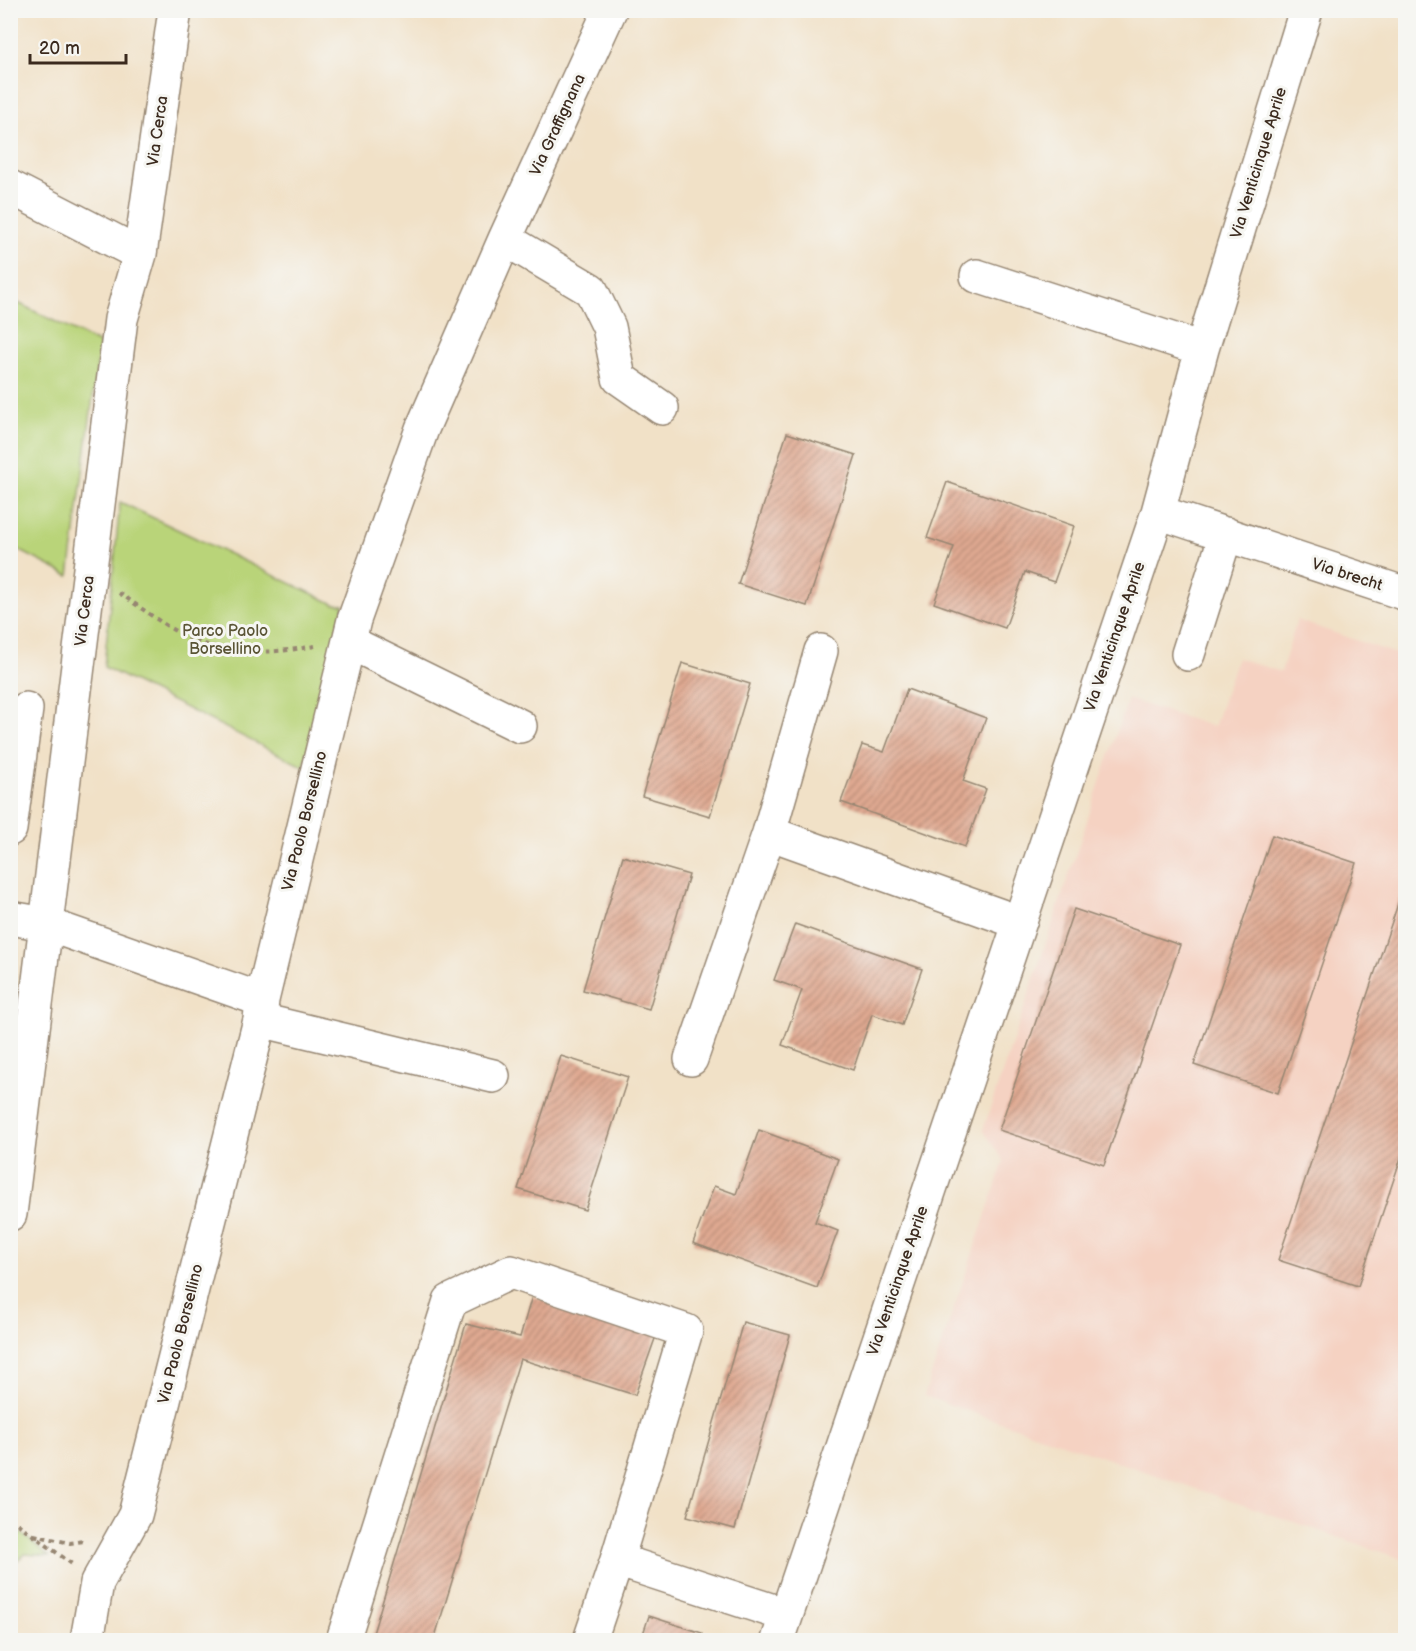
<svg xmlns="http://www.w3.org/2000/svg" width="1416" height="1651" font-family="'Balsamiq Sans',sans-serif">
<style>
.built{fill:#f5d2c2}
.green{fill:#b9d479;stroke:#7a7f4c;stroke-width:1.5}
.building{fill:url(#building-hatch)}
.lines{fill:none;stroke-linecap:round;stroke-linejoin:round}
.minor-casing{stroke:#968672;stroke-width:36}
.path{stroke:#968672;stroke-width:4;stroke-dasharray:4.5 4.5;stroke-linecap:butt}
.minor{stroke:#fff;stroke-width:33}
.labels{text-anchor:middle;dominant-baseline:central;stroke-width:6;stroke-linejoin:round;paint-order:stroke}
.street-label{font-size:16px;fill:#3b2a1e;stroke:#f6f6f2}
.park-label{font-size:16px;fill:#5a5435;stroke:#f6f6f2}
</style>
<defs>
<pattern id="building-hatch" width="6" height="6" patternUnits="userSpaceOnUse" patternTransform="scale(1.5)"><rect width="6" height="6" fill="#dfa991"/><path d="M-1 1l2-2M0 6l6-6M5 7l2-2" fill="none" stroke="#b68a76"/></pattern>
</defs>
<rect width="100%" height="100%" fill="#f6f6f2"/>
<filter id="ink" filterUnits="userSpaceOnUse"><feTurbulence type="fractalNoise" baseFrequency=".0167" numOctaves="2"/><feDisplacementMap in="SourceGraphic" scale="12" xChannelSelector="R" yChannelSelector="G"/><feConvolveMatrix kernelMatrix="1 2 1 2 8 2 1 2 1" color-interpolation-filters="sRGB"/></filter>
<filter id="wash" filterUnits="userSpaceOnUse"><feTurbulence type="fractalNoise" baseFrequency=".008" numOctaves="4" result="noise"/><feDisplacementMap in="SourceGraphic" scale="24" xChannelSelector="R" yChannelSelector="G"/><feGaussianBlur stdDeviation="1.35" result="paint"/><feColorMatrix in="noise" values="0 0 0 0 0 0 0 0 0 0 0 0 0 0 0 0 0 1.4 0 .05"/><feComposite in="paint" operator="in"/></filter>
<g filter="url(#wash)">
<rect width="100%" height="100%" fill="#f1e1c7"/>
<!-- built -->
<path class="built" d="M1297 620 1405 657V1560L924 1396 1004 1161 983 1130 1128 699 1214 727 1237 658 1281 672Z"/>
<!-- green -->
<path class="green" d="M10 299 100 344 69 576 11 546Z
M120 502 334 604 344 605 304 767 104 667Z
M11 1525 49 1556 25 1554 11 1567Z"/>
<g id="blocks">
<!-- building -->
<path class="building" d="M787 433 856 455 807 606 738 584Z
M947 482 1074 526 1054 582 1025 572 1005 628 934 603 954 547 927 538Z
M682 663 750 684 710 816 642 796Z
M907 689 986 718 963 781 986 789 965 847 841 802 862 745 884 752Z
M1272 835 1356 863 1278 1093 1194 1065Z
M623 856 689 875 649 1009 583 990Z
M1406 880V1143L1358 1286 1278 1260Z
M1074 909 1180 945 1104 1165 999 1130Z
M795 924 922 969 902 1025 872 1014 853 1070 782 1045 802 990 774 980Z
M561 1056 628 1077 585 1210 518 1189Z
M759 1130 838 1159 815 1222 838 1231 817 1288 693 1243 714 1186 736 1194Z
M532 1296 657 1333 635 1395 520 1359 434 1640H371L466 1324 520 1337Z
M743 1322 790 1335 735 1529 687 1516Z
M649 1616 702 1633 700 1640H641Z"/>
</g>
</g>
<g filter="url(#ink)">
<use href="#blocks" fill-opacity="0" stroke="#968672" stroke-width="1.5"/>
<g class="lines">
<defs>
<path id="minor" d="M10 187 140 254
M505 239 591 290 609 327 619 378 662 408
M977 276 1202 349
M1158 512 1406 594
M349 642 520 726
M1188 654 1226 534
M10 829 26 709
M769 833 1018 922
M10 918 46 924 262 1000
M260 1020 493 1076
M691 1059 769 833 821 651
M10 1214 121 319 140 254 175 10
M87 1640 97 1583 135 1515 260 1020 262 1000 354 620 422 429 505 239 610 10
M343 1640 450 1301 511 1272 686 1331 617 1560
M590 1640 617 1560 786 1615
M778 1640 1158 512 1202 349 1306 10"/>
</defs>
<!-- minor casing -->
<use href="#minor" class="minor-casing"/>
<!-- path -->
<path class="path" d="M119 593C141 607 162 625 185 636 226 656 271 654 315 646
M10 1518 72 1564
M34 1535 70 1543 84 1541"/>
<!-- minor -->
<use href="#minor" class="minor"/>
</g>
</g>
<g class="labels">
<!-- street labels -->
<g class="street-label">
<text transform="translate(558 125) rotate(-65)">Via Graffignana</text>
<text transform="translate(158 131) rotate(-82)">Via Cerca</text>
<text transform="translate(1259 163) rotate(-73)">Via Venticinque Aprile</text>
<text transform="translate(1347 575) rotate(18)">Via brecht</text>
<text transform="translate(85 611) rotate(-83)">Via Cerca</text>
<text transform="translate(1115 637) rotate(-71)">Via Venticinque Aprile</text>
<text transform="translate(305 821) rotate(-76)">Via Paolo Borsellino</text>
<text transform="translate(898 1281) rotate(-71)">Via Venticinque Aprile</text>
<text transform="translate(181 1334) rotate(-76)">Via Paolo Borsellino</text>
</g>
<!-- park labels -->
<g class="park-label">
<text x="225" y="631">Parco Paolo<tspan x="225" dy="18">Borsellino</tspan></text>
</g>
</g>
<!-- margin -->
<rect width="1416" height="1651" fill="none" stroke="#f6f6f2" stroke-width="36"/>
<!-- scale -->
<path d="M30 54v9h96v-9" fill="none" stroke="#3b2a1e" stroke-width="3"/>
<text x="39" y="54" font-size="18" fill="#3b2a1e" stroke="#f6f6f2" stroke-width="4.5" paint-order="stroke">20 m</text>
</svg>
